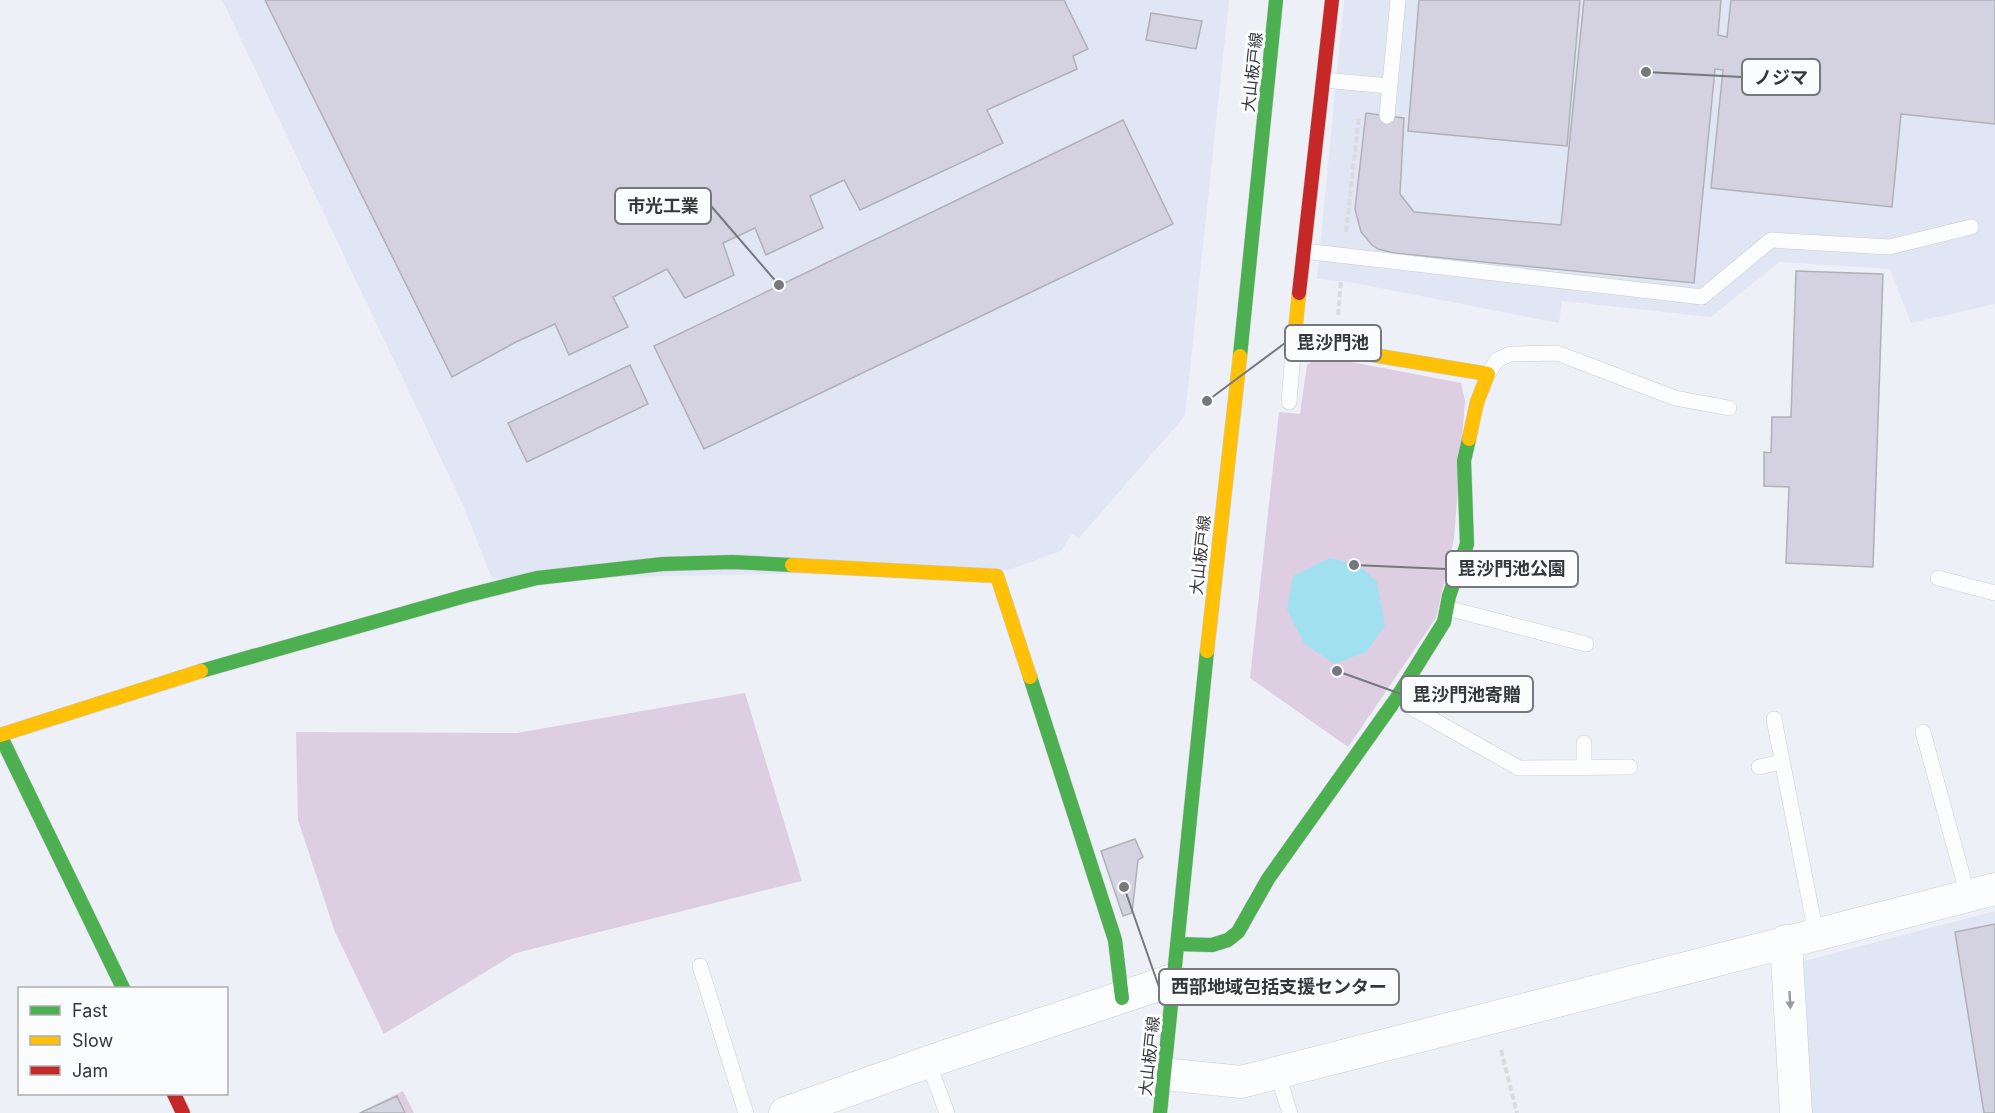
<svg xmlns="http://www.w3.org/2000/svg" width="1995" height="1113" font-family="Inter,'Noto Sans JP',sans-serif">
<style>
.built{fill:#e1e6f4}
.green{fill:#decee2}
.water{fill:#a1e1ef}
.building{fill:#d4d1e0;stroke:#b0b1b6;stroke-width:1.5}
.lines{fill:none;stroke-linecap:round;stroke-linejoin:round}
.lane-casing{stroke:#cbcdd3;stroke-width:16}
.street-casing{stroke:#cbcdd3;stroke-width:33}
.fast-casing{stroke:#cbcdd3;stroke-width:15}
.slow-casing{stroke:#cbcdd3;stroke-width:15}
.jam-casing{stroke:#cbcdd3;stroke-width:15}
.path{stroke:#dadbdd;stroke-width:4;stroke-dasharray:6 3;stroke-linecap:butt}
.lane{stroke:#fcfdfe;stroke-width:15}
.street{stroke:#fcfdfe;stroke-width:32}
.fast{stroke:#4caf50;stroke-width:14}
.slow{stroke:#ffc107;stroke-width:14}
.jam{stroke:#c62828;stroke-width:14}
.oneway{fill:#989a9d}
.labels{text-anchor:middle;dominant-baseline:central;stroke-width:6;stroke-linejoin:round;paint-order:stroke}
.street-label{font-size:16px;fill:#35373c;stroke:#fbfcfe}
.leader{fill:none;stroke:#75787d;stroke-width:2}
.callout-dot{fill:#75787d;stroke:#fbfcfe;stroke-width:2}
.callout{fill:#fbfcfe;stroke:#75787d;stroke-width:2}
.callout-label{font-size:18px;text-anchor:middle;font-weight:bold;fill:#35373c}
</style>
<rect width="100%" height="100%" fill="#edf0f7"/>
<!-- built -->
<path class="built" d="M222 0H1229L1185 416 1079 538 1072 534 1061 551 1008 570 492 579 464 507Z
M1344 0H1995V304L1911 323 1890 269 1779 262 1711 317 1562 301 1559 323 1349 282 1317 279Z
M1995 911V1113H1807L1796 963Z"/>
<!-- green -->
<path class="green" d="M1320 356 1461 383 1465 401 1454 539 1436 618 1348 747 1250 678 1279 412 1300 414 1307 365Z
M745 693 802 881 516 953 384 1034 335 932 298 820 296 732 517 733Z
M403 1091 414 1113H358Z"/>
<!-- water -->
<path class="water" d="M1330 558 1359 565 1377 582 1385 626 1366 652 1334 664 1304 643 1287 610 1293 576Z"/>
<!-- building -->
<path class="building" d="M265 0H1064L1088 49 1073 56 1077 69 987 110 1003 143 860 210 844 180 810 196 823 228 766 255 755 228 723 243 734 275 685 298 667 269 613 297 628 327 569 355 555 324 516 342 452 377Z
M1419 0H1580L1567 146 1408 131Z
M1584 0H1721L1718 35 1727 37 1731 0H1995V124L1901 114 1892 207 1711 188 1723 70 1715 69 1694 283 1394 253 1378 249 1372 245 1361 232 1355 209 1366 113 1404 118 1400 194 1414 212 1561 225Z
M1151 13 1202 21 1196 49 1146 40Z
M1123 120 1173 224 704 449 654 346Z
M1796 271 1883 274 1873 567 1786 563 1789 487 1764 486V452L1771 453 1772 417H1791Z
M630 365 648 404 527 462 508 423Z
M1135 839 1143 857 1138 860 1132 913 1123 916 1101 851Z
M1995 924V1113H1984L1955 932Z
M397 1096 405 1113H360Z"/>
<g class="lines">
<defs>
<path id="lane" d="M1324 80 1389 86
M1387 116 1398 0
M1304 251 1702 297 1771 240 1889 247 1971 227
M1488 374 1497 360 1510 354 1557 353 1675 398 1729 408
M1289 402 1294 342
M1938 578 1995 593
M1447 608 1586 644
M1396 699 1519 768 1630 767
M1774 719 1816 934
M1923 732 1968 896
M1759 767 1782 762
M1584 768V743
M700 966 746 1113
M928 1062 947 1113
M1277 1073 1290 1113"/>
<path id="street" d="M1786 941 1796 1113
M1163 1074 1241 1082 1995 889
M785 1113 928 1062 1173 980"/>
<path id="fast" d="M1240 356 1276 0
M201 671 465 596 537 578 663 564 732 562 792 565
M1030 677 1115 940 1122 998
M0 735 123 988
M1177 944 1212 945 1228 940 1238 932 1268 879 1396 699 1444 622 1449 596 1467 544 1464 461 1469 439
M1160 1113 1207 651"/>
<path id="slow" d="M1299 293 1294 342 1488 374 1477 402 1469 439
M792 565 997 576 1030 677
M1207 651 1240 356
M0 735 201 671"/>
<path id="jam" d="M1299 293 1332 0
M174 1094 183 1113"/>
</defs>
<!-- lane casing -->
<use href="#lane" class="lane-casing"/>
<!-- street casing -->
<use href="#street" class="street-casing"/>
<!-- fast casing -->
<use href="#fast" class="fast-casing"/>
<!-- slow casing -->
<use href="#slow" class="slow-casing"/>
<!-- jam casing -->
<use href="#jam" class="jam-casing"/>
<!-- path -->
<path class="path" d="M1346 232 1359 117
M1338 315 1341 281
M1501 1050 1517 1113"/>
<!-- lane -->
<use href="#lane" class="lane"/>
<!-- street -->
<use href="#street" class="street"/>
<!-- fast -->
<use href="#fast" class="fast"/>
<!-- slow -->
<use href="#slow" class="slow"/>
<!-- jam -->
<use href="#jam" class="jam"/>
</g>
<!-- one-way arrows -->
<defs><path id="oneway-solid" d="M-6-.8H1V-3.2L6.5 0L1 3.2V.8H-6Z" transform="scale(1.5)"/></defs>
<use class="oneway" href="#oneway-solid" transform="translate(1790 1000) rotate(87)"/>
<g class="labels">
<!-- street labels -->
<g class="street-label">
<text transform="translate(1252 72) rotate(-84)">大山板戸線</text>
<text transform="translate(1200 555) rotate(-84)">大山板戸線</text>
<text transform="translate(1149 1056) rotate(-84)">大山板戸線</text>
</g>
</g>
<!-- callouts -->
<path class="leader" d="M1646 72L1742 77M779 285L711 206M1207 401L1285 343M1354 565L1446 569M1337 671L1401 694M1124 887L1159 987"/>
<g class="callout-dot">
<circle cx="1646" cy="72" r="6"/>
<circle cx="779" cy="285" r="6"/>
<circle cx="1207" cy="401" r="6"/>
<circle cx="1354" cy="565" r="6"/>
<circle cx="1337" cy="671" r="6"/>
<circle cx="1124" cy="887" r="6"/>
</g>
<g class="callout">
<rect x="1742" y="59" width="78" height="36" rx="6"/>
<rect x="615" y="188" width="96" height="36" rx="6"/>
<rect x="1285" y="325" width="96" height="36" rx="6"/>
<rect x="1446" y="551" width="132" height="36" rx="6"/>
<rect x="1401" y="676" width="132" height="36" rx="6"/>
<rect x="1159" y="969" width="240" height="36" rx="6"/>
</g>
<g class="callout-label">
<text x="1781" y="84">ノジマ</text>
<text x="663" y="212">市光工業</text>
<text x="1333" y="349">毘沙門池</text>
<text x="1512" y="575">毘沙門池公園</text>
<text x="1467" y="701">毘沙門池寄贈</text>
<text x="1279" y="993">西部地域包括支援センター</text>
</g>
<!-- legend -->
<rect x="18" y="987" width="210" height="108" fill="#fbfcfe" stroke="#acadb0" stroke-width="1.5"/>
<rect x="30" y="1006" width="30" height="9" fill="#4caf50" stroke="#acadb0" stroke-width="1.5"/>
<text x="72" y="1017" font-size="18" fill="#35373c">Fast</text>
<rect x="30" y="1036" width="30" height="9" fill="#ffc107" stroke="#acadb0" stroke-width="1.5"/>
<text x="72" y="1047" font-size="18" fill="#35373c">Slow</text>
<rect x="30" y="1066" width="30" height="9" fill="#c62828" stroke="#acadb0" stroke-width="1.5"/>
<text x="72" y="1077" font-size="18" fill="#35373c">Jam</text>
</svg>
